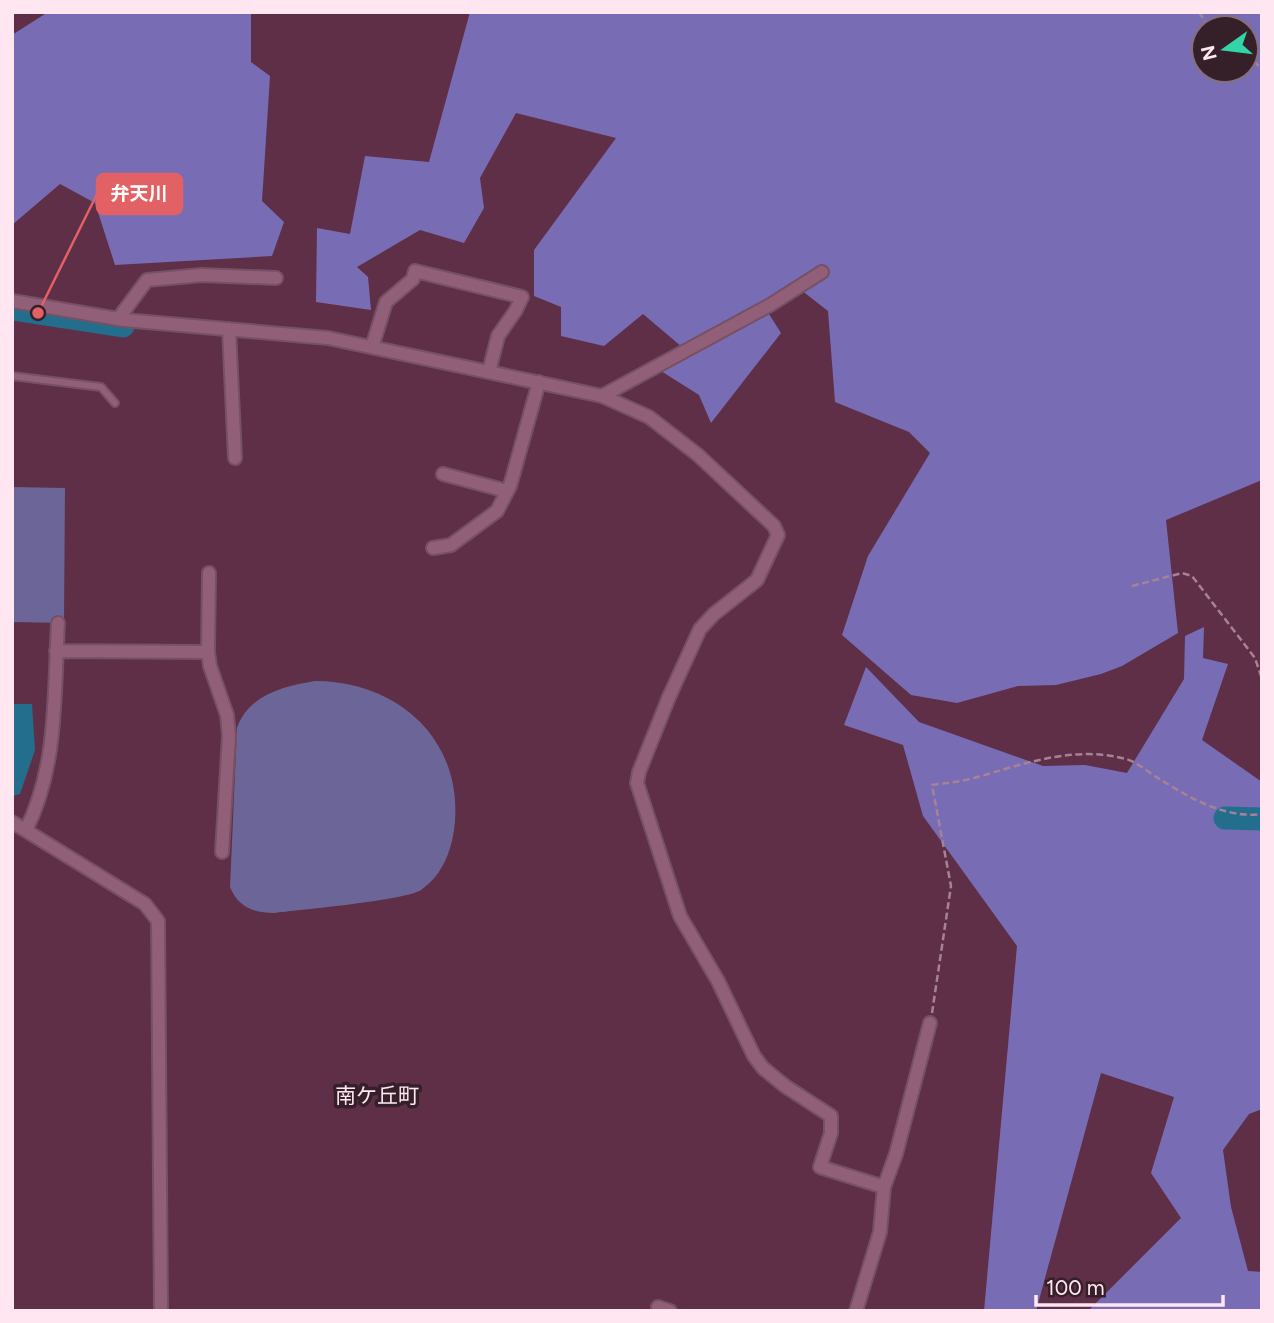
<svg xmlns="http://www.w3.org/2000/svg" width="1274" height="1323" font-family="Figtree,'Noto Sans JP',sans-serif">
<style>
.green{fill:#6c6597}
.forest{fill:#786db5;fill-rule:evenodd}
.water{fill:#236e8d}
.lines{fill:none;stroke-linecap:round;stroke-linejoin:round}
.river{stroke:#236e8d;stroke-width:23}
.service-casing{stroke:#765064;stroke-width:10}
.minor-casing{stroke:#765064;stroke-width:16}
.path{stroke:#a78294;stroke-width:2.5;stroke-dasharray:7 3.5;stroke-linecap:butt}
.service{stroke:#925f78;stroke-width:6}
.minor{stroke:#925f78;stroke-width:12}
.labels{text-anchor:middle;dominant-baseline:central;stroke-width:7;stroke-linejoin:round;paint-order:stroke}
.quarter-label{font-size:21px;fill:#ffe6f1;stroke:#35202a}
.leader{fill:none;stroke:#e26164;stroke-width:2.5}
.callout-dot{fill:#e26164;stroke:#35202a;stroke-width:2.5}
.callout{fill:#e26164;stroke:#e26164;stroke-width:2.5}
.callout-label{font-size:19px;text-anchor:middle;font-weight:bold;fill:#fff}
</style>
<rect width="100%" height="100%" fill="#5e2f47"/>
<!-- green -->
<path class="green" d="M12 487 65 488 64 623 12 622Z
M315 681C396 681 461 737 455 821 453 847 444 874 421 890 407 900 299 910 274 913 254 913 238 907 230 887L237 728C248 695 284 686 315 681Z"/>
<!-- forest -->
<path class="forest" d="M48 12H251V62L270 76 262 201 284 222 272 256 115 265 95 203 60 184 12 225V35Z
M470 12H1262V480L1166 520 1178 633 1122 666 1101 674 1056 685 1018 686 957 703 911 695 842 635 868 556 930 453 909 432 835 402 828 311 792 283 762 303 781 333 711 423 699 395 661 371 682 347 643 314 604 346 561 336V307L534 296V250L616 138 516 113 480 178 484 208 464 243 420 230 357 267 368 277 371 310 316 302 317 228 350 234 365 156 429 162ZM1204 28H1246V70H1204Z
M1204 627 1203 658 1228 664 1202 740 1262 782V1109L1249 1114 1223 1150 1231 1207 1248 1271 1262 1272V1311H1088L1181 1218 1151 1173 1174 1097 1101 1073 1036 1311H984L1017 946 923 816 903 745 844 725 866 667 919 722 1043 766 1085 765 1127 773 1184 679 1185 636Z"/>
<!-- water -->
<path class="water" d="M12 704H32L35 750 20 794 12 796Z"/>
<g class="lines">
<!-- river -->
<path class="river" d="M12 309 123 326
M1225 818 1262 819"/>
<defs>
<path id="service" d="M12 376 101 387 115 403"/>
<path id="minor" d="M12 301 124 320 328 338 602 396 649 417 698 455 774 526 778 535 757 580 714 614 700 629 669 697 639 772 637 783 680 916 718 981 754 1056 763 1068 785 1086 831 1116V1133L820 1167 884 1187
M118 319 147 280 202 275 276 278
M229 329 235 458
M372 347 386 302 413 279 415 271 522 297 516 310 498 336 489 372
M602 396 770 305 822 272
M443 474 507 491
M433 548 451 545 497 511 510 486 539 382
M209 573 208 652 210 666 227 715 229 736 222 852
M56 651 208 652
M12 822 145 904 158 921 161 1311
M26 830C58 766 54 693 58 623
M658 1307 670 1311
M856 1311 880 1232 884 1187 896 1154 930 1023"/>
</defs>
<!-- service casing -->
<use href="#service" class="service-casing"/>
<!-- minor casing -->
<use href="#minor" class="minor-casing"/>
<!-- path -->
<path class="path" d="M1199 12 1209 28
M1246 54 1262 69
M1132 586 1182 573 1192 576 1255 658 1262 679
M932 1013 951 886 932 785C946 783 960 782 974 778 1024 764 1073 745 1126 759 1137 762 1148 772 1158 778 1188 797 1225 819 1262 814"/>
<!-- service -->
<use href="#service" class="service"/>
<!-- minor -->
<use href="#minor" class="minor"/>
</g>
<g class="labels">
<!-- quarter labels -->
<g class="quarter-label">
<text x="377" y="1095">南ケ丘町</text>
</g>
</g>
<!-- callouts -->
<path class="leader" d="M38 313L97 194"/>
<circle class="callout-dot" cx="38" cy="313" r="7"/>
<rect class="callout" x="97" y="174" width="85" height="40" rx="7"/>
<g class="callout-label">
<text x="139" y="200">弁天川</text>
</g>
<!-- border -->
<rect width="1274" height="1323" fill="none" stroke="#ffe6f1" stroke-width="28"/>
<!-- north arrow -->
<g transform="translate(1225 49) rotate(256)"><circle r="33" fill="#35202a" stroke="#866f7a" stroke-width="2"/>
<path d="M0-5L12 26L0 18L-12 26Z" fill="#32d4a8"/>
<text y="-10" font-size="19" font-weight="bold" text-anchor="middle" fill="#ffe6f1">N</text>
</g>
<!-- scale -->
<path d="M1036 1295v10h187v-10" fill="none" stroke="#ffe6f1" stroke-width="3.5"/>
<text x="1046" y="1295" font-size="21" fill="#ffe6f1" stroke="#35202a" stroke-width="5" paint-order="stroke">100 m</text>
</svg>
